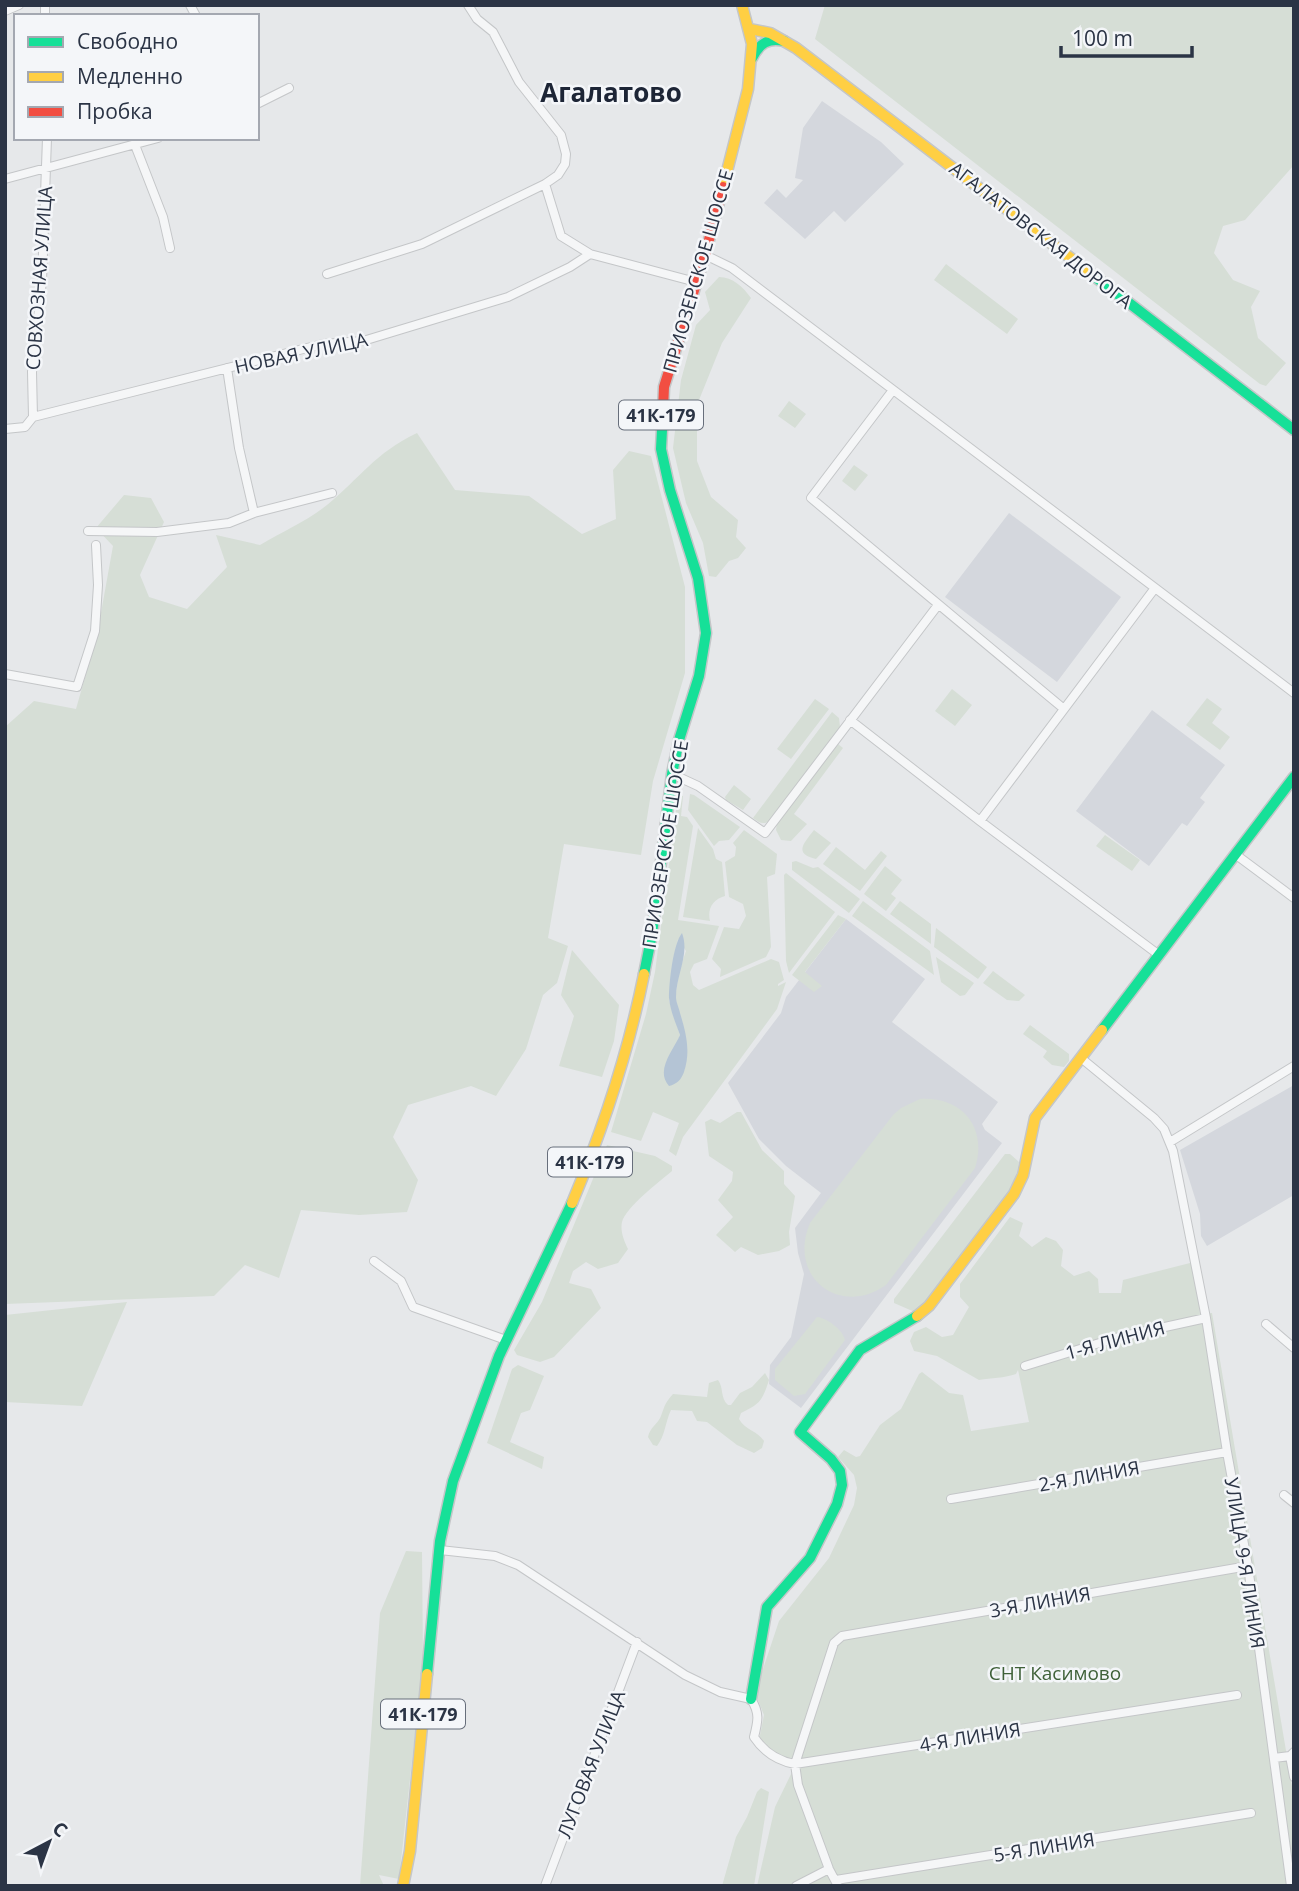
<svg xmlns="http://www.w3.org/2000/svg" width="1299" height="1891" font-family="'Open Sans',sans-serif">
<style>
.built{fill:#d4d7dd}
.green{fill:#d6ded6;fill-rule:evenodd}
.water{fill:#b4c4d5}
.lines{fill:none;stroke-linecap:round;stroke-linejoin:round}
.street-casing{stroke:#c4c6c8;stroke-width:10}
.fast-casing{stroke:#c4c6c8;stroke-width:13}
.slow-casing{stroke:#c4c6c8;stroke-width:13}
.jam-casing{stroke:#c4c6c8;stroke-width:13}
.street{stroke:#f5f6f7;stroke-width:8}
.fast{stroke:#16e098;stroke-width:10}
.slow{stroke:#ffcf43;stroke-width:10}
.jam{stroke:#f24e42;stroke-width:10}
.labels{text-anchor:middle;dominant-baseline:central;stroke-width:5;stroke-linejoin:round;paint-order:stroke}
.shield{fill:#f4f6f9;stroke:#676e7b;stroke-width:2}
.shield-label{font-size:18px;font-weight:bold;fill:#2b3445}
.street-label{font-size:19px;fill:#2b3445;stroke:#f4f6f9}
.park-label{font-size:19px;fill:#3f6138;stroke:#f4f6f9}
.district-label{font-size:26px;font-weight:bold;fill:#1d2536;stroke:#f4f6f9}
</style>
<rect width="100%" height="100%" fill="#e6e8ea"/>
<!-- built -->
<path class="built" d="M822 101 881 142 904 164 845 222 834 211 805 239 764 203 777 189 786 198 803 180 795 178 803 128Z
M1009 513 1121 597 1057 682 945 597Z
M1152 710 1225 765 1200 798 1205 802 1187 826 1182 823 1149 866 1076 811Z
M846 919 925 979 892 1022 998 1102 982 1124 985 1130 1002 1143 801 1408 769 1384 770 1365 791 1337 804 1274 798 1253 795 1228 821 1193 786 1166 759 1139 728 1083 781 1013 786 997Z
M1294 1085V1195L1207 1246 1201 1236 1200 1214 1180 1150Z"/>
<!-- green -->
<path class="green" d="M825 5H1294V165L1245 220 1223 226 1214 253 1233 280 1260 291 1251 307 1258 338 1286 363 1266 386 1260 384 815 39Z
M946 264 1018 319 1007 334 934 280Z
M719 277C733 277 743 287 751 298L722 343 697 405V461L711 497 738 520 736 537 746 548 738 558 729 561 716 577 709 576 703 543 686 503 673 448 681 380 696 325 710 310 705 292Z
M789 401 806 414 795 428 778 416Z
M417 433 455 490 529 496 582 534 616 519 613 470 629 451 651 456 685 587V673L653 781 641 855 564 844 548 938 568 946 557 983 543 995 526 1049 496 1096 471 1086 408 1105 393 1137 418 1180 407 1212 359 1215 301 1210 279 1278 245 1265 214 1296 5 1304V727L34 701 76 709 97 635 113 546 96 528 124 495 151 498 164 522 140 575 149 597 187 609 227 567 216 535 260 545C282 532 307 521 327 505 360 478 375 453 417 433Z
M854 465 868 475 855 491 842 481Z
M952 689 972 705 955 726 935 711Z
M1207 698 1222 709 1212 723 1230 737 1220 750 1186 725Z
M815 699 829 709 791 759 777 749Z
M832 712 839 718 840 727 771 819C764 826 760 823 753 818Z
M838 744 843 748 794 814 807 824 791 841 781 840 776 830 777 823Z
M734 785 751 799 743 810 726 800 725 797Z
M690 794 694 795 740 827 729 840 719 841 714 846 688 810Z
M678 795 683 796 681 816 687 817 693 826 678 920 719 926 707 959 694 964 690 972 693 985 699 990 771 959 779 962 784 980 778 984V986L786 982 777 1009 683 1137 676 1156 669 1151 679 1123 653 1112 641 1141 611 1132 646 1014 655 972ZM678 939 686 951C681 965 675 985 676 1000 679 1029 692 1038 684 1071L678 1040 680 1035 669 1000Z
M698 828 713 849 716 859 722 862 725 896C713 899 707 909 710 921L683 917Z
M744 830 777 854 775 874 767 877 771 947 766 957 720 977 721 969 712 959 724 927 739 929 746 916 743 904 729 897 725 862 735 856 736 847 733 843Z
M814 830 831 843 816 859C793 854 804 843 814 830Z
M1105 835 1140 860 1132 871 1096 846Z
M836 847 865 870 881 851 887 856 860 891 823 864Z
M796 861 813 868 818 867 860 899 849 913 792 870V862Z
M885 866 902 880 891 894 896 898 886 911 864 894Z
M786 873 835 912 789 973 786 961 784 875Z
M863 901 930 951 934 975 852 916Z
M900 901 931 924V944L890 914Z
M838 915 846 919 805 972 822 986 814 992 792 975Z
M936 928 987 967 978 979 934 947Z
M572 950 619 1005 614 1041 602 1077 559 1066 574 1016 561 995Z
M936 957 974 983 965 995 960 996 941 982Z
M993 971 1025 995 1019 1001 1007 1000 983 983Z
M1030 1025 1069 1054V1061L1064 1067 1052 1065 1043 1057 1047 1051 1023 1034Z
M920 1099C962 1096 988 1128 975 1168L886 1285C839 1318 787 1276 810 1223L893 1115 901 1108Z
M737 1112H741L762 1150 784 1171V1184L795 1196 789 1232 790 1245 779 1251 758 1255 741 1247 735 1252 716 1235 733 1217 718 1200 732 1181 733 1172 709 1156 705 1122 711 1119 720 1123Z
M607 1145 655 1156 672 1166V1171C659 1182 626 1207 622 1222 620 1231 624 1241 628 1249L618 1263 598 1269 586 1262 573 1271 569 1283 591 1289 601 1308 554 1357 540 1362 517 1355 514 1350 542 1302Z
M1005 1154H1010L1019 1162 1014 1187 917 1313 894 1303V1299Z
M1010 1217 1023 1223 1019 1236 1032 1247 1046 1237 1056 1241 1063 1250 1061 1266 1074 1276 1089 1271 1098 1279 1099 1293H1121L1123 1280 1194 1262 1200 1314 1212 1313 1294 1798V1886H757L775 1807 793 1770 792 1762 781 1759 759 1740 764 1715 755 1693 779 1621 829 1558 854 1505 857 1488 854 1475 838 1457 844 1450 856 1457 860 1456 880 1425 901 1409 919 1374 922 1372 949 1393 963 1395 971 1431 1029 1422 1018 1370 1016 1374C1005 1378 991 1378 979 1380L937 1356 914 1351 910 1341 914 1332 926 1327 942 1337 953 1335 969 1307 960 1297V1284Z
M127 1302 82 1406 5 1402V1315Z
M817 1317C827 1318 843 1330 845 1340L805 1394 794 1396 775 1380V1369Z
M518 1365 544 1376 530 1410 521 1413 510 1442 544 1457 542 1469 487 1443 512 1369Z
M765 1373 769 1380C762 1401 761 1403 741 1413L739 1419C745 1430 758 1431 764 1441L762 1448 754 1453 737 1445 707 1422 697 1421 692 1411 671 1410C665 1423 665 1436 657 1446L653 1445 648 1437C650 1427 658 1424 661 1416 665 1405 665 1403 673 1394L707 1397 709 1383 718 1380C724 1388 720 1398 728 1405H731L740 1393 752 1387Z
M406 1551 422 1552 423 1661 399 1879 379 1875 384 1886H360L380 1613Z
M761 1788 769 1792 754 1886H722L736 1837 747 1817 757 1792Z"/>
<!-- water -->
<path class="water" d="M682 933C690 954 676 975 676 997 676 1002 679 1008 680 1013 686 1033 691 1051 684 1072 681 1080 677 1084 669 1086 655 1070 673 1051 680 1035 676 1024 670 1010 669 998 669 983 673 944 682 933Z"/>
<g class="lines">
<defs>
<path id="street" d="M190 5 196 16
M468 5 477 19 493 32 519 82 561 135 566 154 565 164 558 175 545 184
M5 11 19 5
M45 16V5
M257 104 289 88
M135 145 163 217 170 248
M5 179 158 138
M705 255 732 268 1294 693
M327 274 422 244 545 184 561 236 590 254 696 282
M227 368 239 448 254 513
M893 390 811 498 1064 709
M33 417 32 372 42 281 47 138
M5 429 25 427 33 417 323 344 363 341 508 297 570 267 590 254
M88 531 157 532 229 523 254 513 332 493
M5 674 77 687 95 631 98 585 96 545
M850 720 980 821 1159 955
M672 774 698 786 765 833 938 605
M980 821 1155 588
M1235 854 1294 898
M1081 1058 1154 1118 1164 1129 1173 1151 1206 1318 1227 1452 1248 1566 1291 1886
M1170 1142 1294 1066
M374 1261 401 1281 413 1307 506 1340
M1266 1324 1294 1348
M1025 1366 1119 1337 1206 1318
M1284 1495 1294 1503
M951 1499 1227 1452
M440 1550 495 1556 518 1565 685 1675 720 1692 751 1699C760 1713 758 1721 754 1737 764 1752 778 1761 795 1764L1237 1695
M1290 1756 1294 1777
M1274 1758 1290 1756 1294 1752
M836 1880 1251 1813
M545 1886 637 1642
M796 1886 829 1869
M838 1886 829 1869 798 1785 795 1764 834 1643 842 1636 1248 1566"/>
<path id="fast" d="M752 58C759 44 768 37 784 41
M1085 269 1294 430
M644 974 652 934 672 774 679 740 699 676 706 633 698 578 670 490 661 449 663 410
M1102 1030 1294 777
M427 1674 440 1541 453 1481 499 1356 572 1203
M751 1699 767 1607 810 1558 837 1504 842 1485 840 1471 831 1459 800 1432 860 1350 917 1316"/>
<path id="slow" d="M750 29 770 33 796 48 1085 269
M723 187 748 89 752 44 742 5
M572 1203C603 1129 628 1054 644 974
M917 1316 929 1306 1014 1194 1023 1175 1035 1118 1102 1030
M403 1886 410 1851 427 1674"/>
<path id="jam" d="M663 410 664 387 705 255 723 187"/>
</defs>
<!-- street casing -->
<use href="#street" class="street-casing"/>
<!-- fast casing -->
<use href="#fast" class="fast-casing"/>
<!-- slow casing -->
<use href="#slow" class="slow-casing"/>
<!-- jam casing -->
<use href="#jam" class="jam-casing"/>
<!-- street -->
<use href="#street" class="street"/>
<!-- fast -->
<use href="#fast" class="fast"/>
<!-- slow -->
<use href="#slow" class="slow"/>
<!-- jam -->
<use href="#jam" class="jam"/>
</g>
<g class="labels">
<!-- shield labels -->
<g class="shield">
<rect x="619" y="400.5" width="84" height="29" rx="5"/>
<rect x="548" y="1147.5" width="84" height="29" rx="5"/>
<rect x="381" y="1699.5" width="84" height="29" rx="5"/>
</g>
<g class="shield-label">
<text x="661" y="415">41К-179</text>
<text x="590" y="1162">41К-179</text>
<text x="423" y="1714">41К-179</text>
</g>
<!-- street labels -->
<g class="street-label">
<text transform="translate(1041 235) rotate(38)">АГАЛАТОВСКАЯ ДОРОГА</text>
<text transform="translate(698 271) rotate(-74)">ПРИОЗЕРСКОЕ ШОССЕ</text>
<text transform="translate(39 278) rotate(-86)">СОВХОЗНАЯ УЛИЦА</text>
<text transform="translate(301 353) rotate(-12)">НОВАЯ УЛИЦА</text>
<text transform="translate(665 844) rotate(-81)">ПРИОЗЕРСКОЕ ШОССЕ</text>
<text transform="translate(1115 1340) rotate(-15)">1-Я ЛИНИЯ</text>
<text transform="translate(1089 1476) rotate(-10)">2-Я ЛИНИЯ</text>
<text transform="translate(1245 1563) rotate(81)">УЛИЦА 9-Я ЛИНИЯ</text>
<text transform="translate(1040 1602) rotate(-10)">3-Я ЛИНИЯ</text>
<text transform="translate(970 1737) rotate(-9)">4-Я ЛИНИЯ</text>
<text transform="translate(591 1764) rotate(-69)">ЛУГОВАЯ УЛИЦА</text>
<text transform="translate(1044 1847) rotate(-9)">5-Я ЛИНИЯ</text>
</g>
<!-- park labels -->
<g class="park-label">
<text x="1055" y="1673">СНТ Касимово</text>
</g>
<!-- district labels -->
<g class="district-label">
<text x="611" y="92">Агалатово</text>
</g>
</g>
<!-- border -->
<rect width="1299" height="1891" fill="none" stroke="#2b3445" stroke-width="14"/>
<!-- legend -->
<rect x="14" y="14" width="245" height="126" fill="#f4f6f9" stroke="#a4a8b1" stroke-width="2"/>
<rect x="28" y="37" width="35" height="10" fill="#16e098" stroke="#a4a8b1" stroke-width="2"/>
<text x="77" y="49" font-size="21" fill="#2b3445">Свободно</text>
<rect x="28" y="72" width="35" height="10" fill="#ffcf43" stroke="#a4a8b1" stroke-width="2"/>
<text x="77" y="84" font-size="21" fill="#2b3445">Медленно</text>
<rect x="28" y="107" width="35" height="10" fill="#f24e42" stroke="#a4a8b1" stroke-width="2"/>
<text x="77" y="119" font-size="21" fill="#2b3445">Пробка</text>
<!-- north arrow -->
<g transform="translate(49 1842) rotate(41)" stroke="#f4f6f9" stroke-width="5" paint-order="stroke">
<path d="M0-5L12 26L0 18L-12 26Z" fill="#2b3445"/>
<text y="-10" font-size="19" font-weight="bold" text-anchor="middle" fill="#2b3445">С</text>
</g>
<!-- scale -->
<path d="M1061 46v10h131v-10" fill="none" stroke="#2b3445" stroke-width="3.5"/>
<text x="1072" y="46" font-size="21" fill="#2b3445" stroke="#f4f6f9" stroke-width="5" paint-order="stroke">100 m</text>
</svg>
